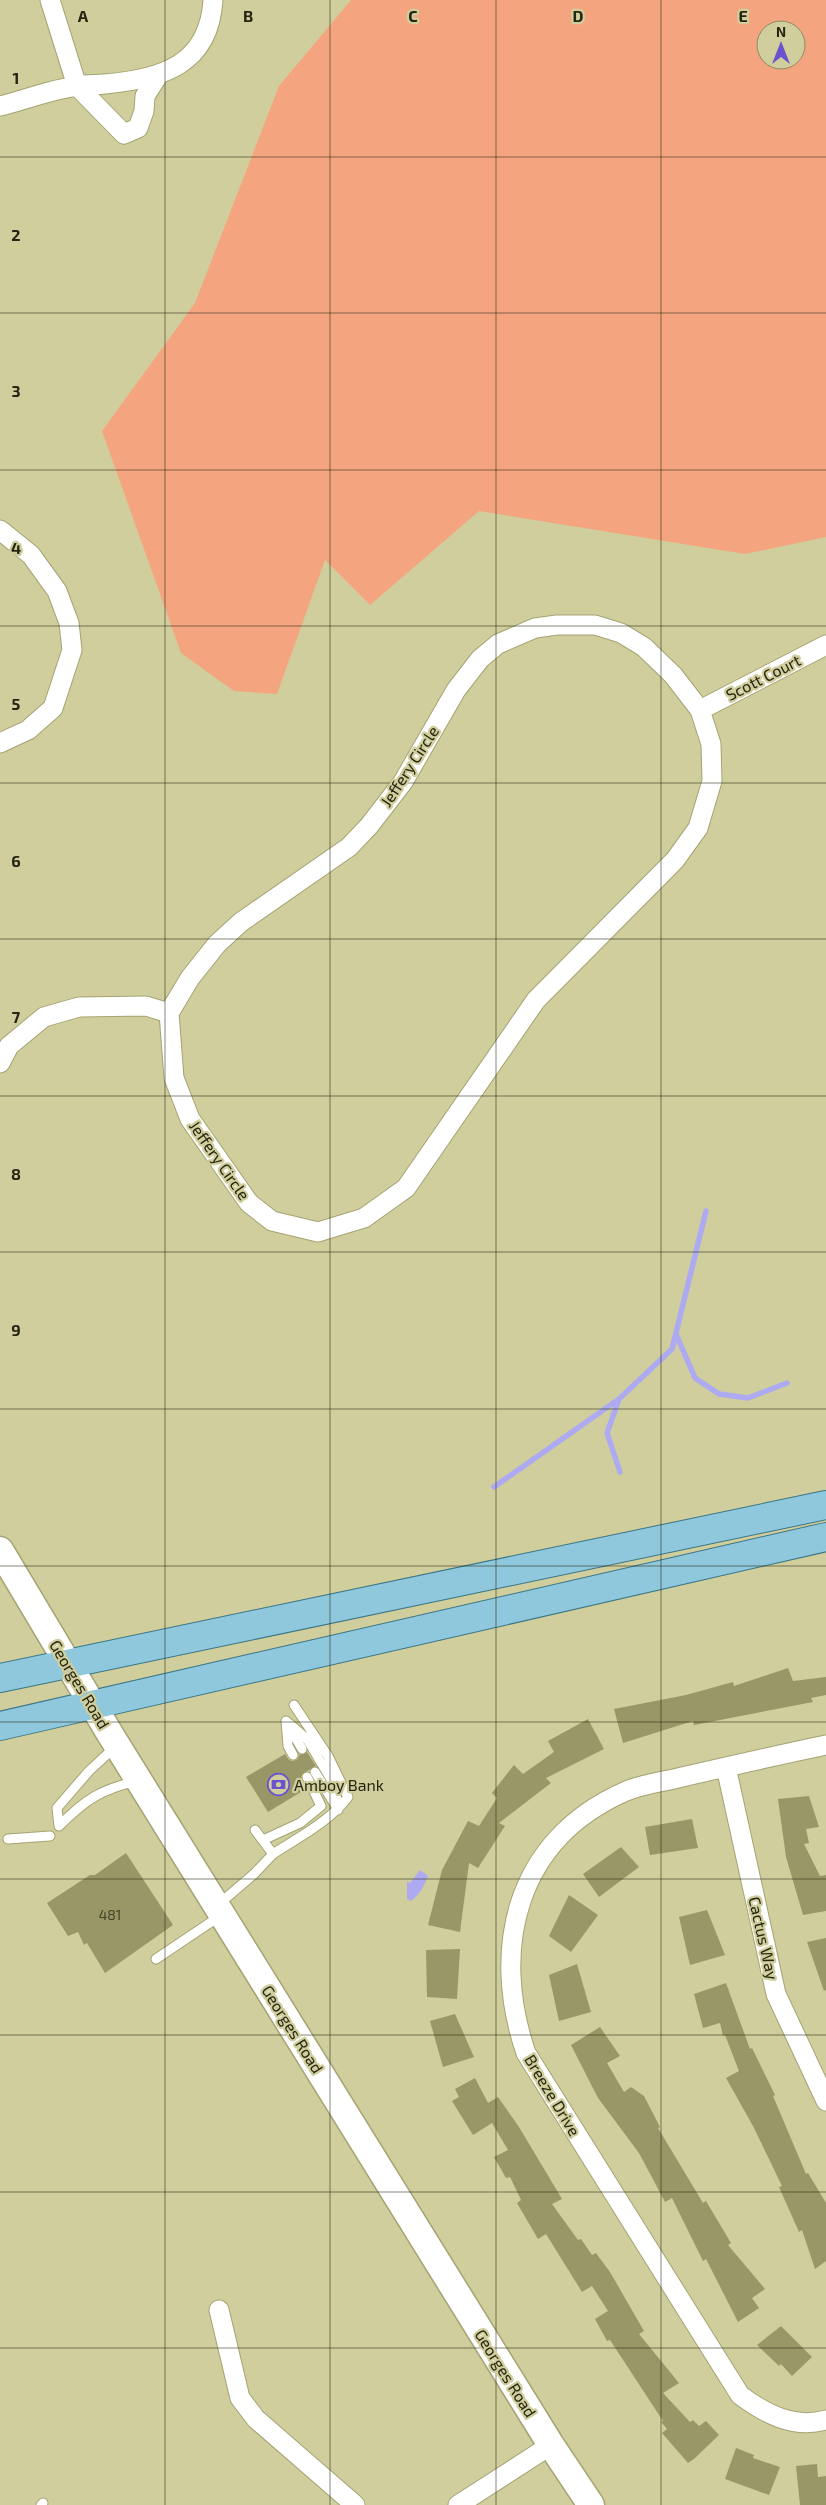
<svg xmlns="http://www.w3.org/2000/svg" width="826" height="2505" font-family="'Exo 2',sans-serif">
<style>
.green{fill:#f4a57f;fill-rule:evenodd}
.water{fill:#aeaaf2}
.lines{fill:none;stroke-linecap:round;stroke-linejoin:round}
.stream{stroke:#aeaaf2;stroke-width:5.5}
.building{fill:#999767}
.lane-casing{stroke:#a5a373;stroke-width:11}
.street-casing{stroke:#a5a373;stroke-width:21}
.secondary-casing{stroke:#a5a373;stroke-width:29}
.primary-casing{stroke:#3a7686;stroke-width:30}
.lane{stroke:#fff;stroke-width:9}
.street{stroke:#fff;stroke-width:19}
.secondary{stroke:#fff;stroke-width:26}
.primary{stroke:#8fc7dc;stroke-width:28}
.grid{fill:none;stroke:#262511;stroke-width:1;stroke-opacity:0.55}
.labels{text-anchor:middle;dominant-baseline:central;stroke-width:4.5;stroke-linejoin:round;paint-order:stroke}
.number-label{font-size:14px;fill:#434226}
.street-label{font-size:16px;fill:#262511;stroke:#d0ce9c}
.poi-label{font-size:16px;fill:#262511;stroke:#d0ce9c;text-anchor:start}
.grid-label{font-size:16px;text-anchor:middle;font-weight:bold;fill:#262511;stroke:#d0ce9c;stroke-width:4.5;stroke-linejoin:round;paint-order:stroke}
</style>
<rect width="100%" height="100%" fill="#d0ce9c"/>
<!-- green -->
<path class="green" d="M351 0H826V537L745 554 479 511 370 605 325 560 277 694 234 691 181 653 102 431 195 303 279 86ZM766 30H796V60H766Z"/>
<!-- water -->
<path class="water" d="M420 1870 428 1876C425 1884 419 1896 411 1901L407 1899V1881L410 1883Z"/>
<g class="lines">
<!-- stream -->
<path class="stream" d="M676 1334 695 1378 719 1394 748 1398 787 1383
M619 1399 607 1433 620 1472
M494 1487 619 1399 672 1349 706 1211"/>
</g>
<!-- building -->
<path class="building" d="M788 1668 793 1681 826 1677V1695L811 1698 813 1702 694 1725 693 1721 623 1743 614 1709 686 1695 733 1682 734 1686Z
M588 1719 604 1749 546 1778 551 1783 499 1823 505 1826 478 1868 469 1863 460 1932 428 1925 442 1870 468 1821 479 1826 497 1798 492 1793 514 1765 523 1774 554 1752 548 1741Z
M307 1752 316 1766 302 1774 301 1779 306 1789 268 1812 246 1777 285 1754 289 1760 293 1761 298 1759 299 1755Z
M809 1796 819 1827 806 1829 809 1843 804 1844 820 1876 826 1875V1911L803 1915 786 1857 778 1799Z
M692 1819 698 1848 650 1855 645 1827Z
M621 1847 639 1867 599 1897 583 1874Z
M126 1853 173 1925 105 1973 87 1943 84 1945 78 1932 68 1936 47 1903 90 1875H95Z
M569 1895 598 1915 571 1952 549 1936Z
M707 1910 725 1955 690 1965 679 1917Z
M826 1938V1990L824 1991 807 1942Z
M460 1949 457 1999 427 1997 426 1950Z
M577 1964 591 2012 559 2021 549 1975Z
M726 1983 750 2049 752 2048 775 2095 773 2096 806 2174 808 2173 826 2203V2261L815 2269 802 2230 799 2232 779 2187 782 2186 753 2126 726 2078 739 2071 725 2035 723 2036 720 2023 703 2028 694 1994Z
M455 2014 474 2057 443 2067 430 2021Z
M600 2027 620 2056 607 2063 624 2092 631 2087 644 2096 660 2127 658 2128 703 2203 706 2201 731 2243 728 2245 765 2289 752 2298 759 2308 738 2322 706 2259 703 2261 672 2198 665 2202 639 2153 598 2098 571 2045Z
M475 2078 488 2103 498 2097 519 2127 562 2199 552 2204 578 2240 581 2239 592 2255 596 2253 610 2272 644 2331 639 2334 679 2383 663 2393 690 2422 693 2420 699 2426 706 2421 719 2435 694 2459 688 2463 662 2433 667 2429 661 2422 663 2421 610 2340 607 2341 595 2319 608 2311 592 2286 582 2292 546 2234 538 2239 517 2203 521 2200 510 2177 506 2178 494 2157 508 2150 492 2123 473 2135 452 2101 459 2097 455 2089Z
M781 2326 812 2357 792 2376 781 2364 779 2366 757 2345Z
M736 2448 754 2455 753 2458 780 2467 769 2495 725 2479Z
M817 2464 818 2477 826 2476V2505H800L796 2466Z"/>
<g class="lines">
<defs>
<path id="lane" d="M286 1721 307 1739 335 1786 338 1810
M286 1721 288 1746 293 1755
M290 1728 302 1749
M315 1772 337 1808
M59 1826 57 1808 89 1771 114 1748
M59 1826C86 1799 100 1790 137 1781
M8 1839 50 1836
M263 1840 300 1823 321 1806 307 1777
M273 1854C299 1837 329 1822 348 1797L328 1756 294 1705
M219 1904 254 1874 273 1854 255 1830
M156 1959 220 1916
M41 2505 43 2503"/>
<path id="street" d="M50 0 77 86 124 134 138 128 144 111 145 96 159 74
M0 106C25 100 52 89 78 86 87 84 96 85 105 84 162 79 209 65 213 0
M0 530 31 555 57 591 69 623 72 650 53 708 28 730 0 743
M557 625H595L621 633 644 647 673 675 700 710 711 744 712 781 698 828 675 860 536 1000 406 1188 364 1218 318 1232 272 1221 249 1203 190 1119 174 1078 169 1013 190 978 217 944 241 922 349 847 369 826 403 782 456 690 480 659 498 644 535 628Z
M700 710 826 645
M0 1063 9 1046 44 1017 79 1007 146 1006 169 1013
M826 1745C778 1755 730 1766 682 1777 663 1782 641 1784 624 1792 516 1840 490 1948 526 2053L740 2395C765 2414 794 2429 826 2420
M726 1767 776 1994 826 2101
M219 2310 240 2398 256 2419 355 2505
M458 2505 551 2445"/>
<path id="secondary" d="M0 1550 110 1734 551 2445 591 2505"/>
<path id="primary" d="M0 1678 826 1505
M0 1726 826 1537"/>
</defs>
<!-- lane casing -->
<use href="#lane" class="lane-casing"/>
<!-- street casing -->
<use href="#street" class="street-casing"/>
<!-- secondary casing -->
<use href="#secondary" class="secondary-casing"/>
<!-- primary casing -->
<use href="#primary" class="primary-casing"/>
<!-- lane -->
<use href="#lane" class="lane"/>
<!-- street -->
<use href="#street" class="street"/>
<!-- secondary -->
<use href="#secondary" class="secondary"/>
<!-- primary -->
<use href="#primary" class="primary"/>
</g>
<!-- grid -->
<path class="grid" d="M165 0V2505M330 0V2505M496 0V2505M661 0V2505M0 157H826M0 313H826M0 470H826M0 626H826M0 783H826M0 939H826M0 1096H826M0 1252H826M0 1409H826M0 1566H826M0 1722H826M0 1879H826M0 2035H826M0 2192H826M0 2348H826"/>
<!-- icons -->
<defs>
<symbol id="bank-ring" viewBox="-11 -11 22 22"><circle r="9.5" fill="#d0ce9c" stroke="#6954ce" stroke-width="1.5"/><path d="M-6-4H6V4H-6ZM0-2.3a2.3 2.3 0 1 0 0 4.6a2.3 2.3 0 1 0 0-4.6Z" fill="#6954ce"/></symbol>
</defs>
<g fill-rule="evenodd">
<use href="#bank-ring" x="266" y="1772" width="25" height="25"/>
</g>
<g class="labels">
<!-- number labels -->
<g class="number-label">
<text x="110" y="1914">481</text>
</g>
<!-- street labels -->
<g class="street-label">
<text transform="translate(763 677) rotate(-27)">Scott Court</text>
<text transform="translate(409 766) rotate(-57)">Jeffery Circle</text>
<text transform="translate(220 1160) rotate(55)">Jeffery Circle</text>
<text transform="translate(80 1684) rotate(59)">Georges Road</text>
<text transform="translate(764 1938) rotate(77)">Cactus Way</text>
<text transform="translate(293 2029) rotate(58)">Georges Road</text>
<text transform="translate(553 2095) rotate(59)">Breeze Drive</text>
<text transform="translate(506 2373) rotate(58)">Georges Road</text>
</g>
<!-- poi labels -->
<g class="poi-label">
<text x="294" y="1784">Amboy Bank</text>
</g>
</g>
<g class="grid-label">
<text x="83" y="22">A</text>
<text x="248" y="22">B</text>
<text x="413" y="22">C</text>
<text x="578" y="22">D</text>
<text x="743" y="22">E</text>
<text x="16" y="84">1</text>
<text x="16" y="241">2</text>
<text x="16" y="397">3</text>
<text x="16" y="554">4</text>
<text x="16" y="710">5</text>
<text x="16" y="867">6</text>
<text x="16" y="1023">7</text>
<text x="16" y="1180">8</text>
<text x="16" y="1336">9</text>
</g>
<!-- north arrow -->
<g transform="translate(781 45)"><circle r="24" fill="#d0ce9c" stroke="#8c8a64"/>
<path d="M0-4L9 19L0 12L-9 19Z" fill="#6954ce"/>
<text y="-8" font-size="14" font-weight="bold" text-anchor="middle" fill="#262511">N</text>
</g>
</svg>
